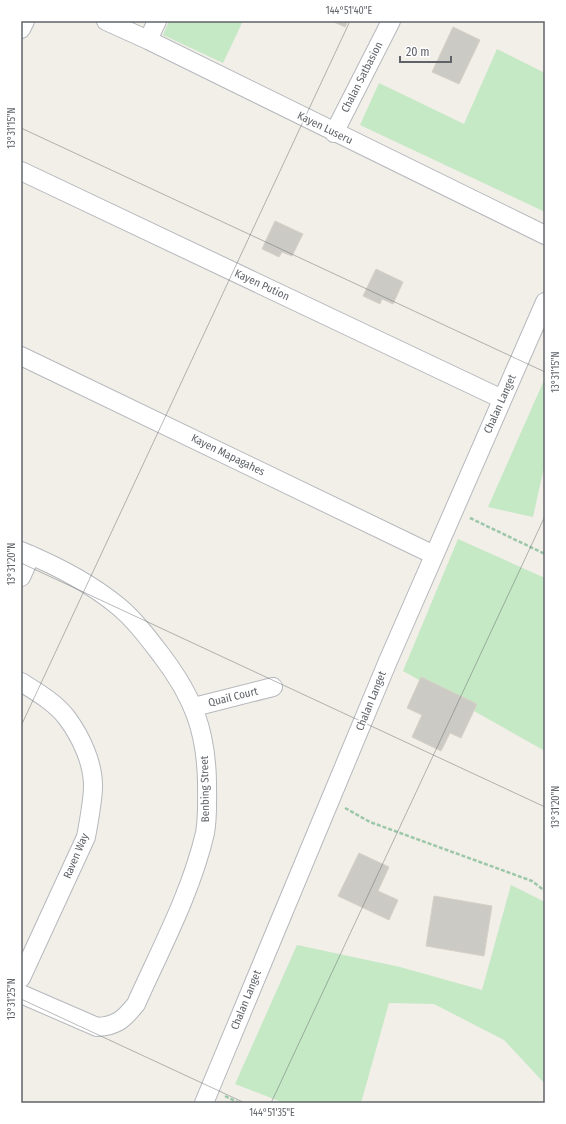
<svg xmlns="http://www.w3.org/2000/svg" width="566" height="1124" font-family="'Fira Sans Condensed',sans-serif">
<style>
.green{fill:#c5e8c5}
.building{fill:#cccac5;stroke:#d6d1c6}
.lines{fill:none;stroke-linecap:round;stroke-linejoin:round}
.minor-casing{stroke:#b5b8bc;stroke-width:20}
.path{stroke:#9cc7a9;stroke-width:2.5;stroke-dasharray:4 2;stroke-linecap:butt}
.minor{stroke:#fff;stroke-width:18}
.ticks{fill:none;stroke:#5f6368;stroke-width:1;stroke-opacity:0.45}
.labels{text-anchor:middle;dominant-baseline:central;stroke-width:3;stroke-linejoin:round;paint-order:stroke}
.street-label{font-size:11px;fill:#5f6368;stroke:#fff}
.neatline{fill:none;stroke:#5f6368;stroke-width:1.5}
.ticks-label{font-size:10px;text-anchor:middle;fill:#5f6368}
</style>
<rect width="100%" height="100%" fill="#f1efe8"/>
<!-- green -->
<path class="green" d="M169 21H243L223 63 163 35Z
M497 49 545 73V212L360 125 379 83 464 124Z
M545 378V463L533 517 488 507Z
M458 539 545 578V751L403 671Z
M511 885 545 902V1084L504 1040 434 1004 389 1003 361 1103H284L235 1084 297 945 400 967 482 990Z"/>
<!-- building -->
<path class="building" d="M332 21H348L345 27Z
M453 27 480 40 459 84 432 72Z
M275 221 303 234 292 256 282 252 279 257 262 249Z
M376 269 403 282 393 304 382 299 380 304 363 296Z
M421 677 477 704 461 738 450 733 441 751 412 737 422 715 407 708Z
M359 853 389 867 378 891 398 900 389 920 338 896Z
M434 896 492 906 484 956 426 946Z"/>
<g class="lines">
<defs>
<path id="minor" d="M106 21 148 40 545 235
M21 29 25 21
M148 40 157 21
M334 133 391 21
M21 171 502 399
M21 356 434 555
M21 551C55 565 90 583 118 606 135 620 149 639 162 656 193 697 206 730 207 782 207 798 208 817 205 833 191 893 161 948 136 1004 124 1019 117 1026 97 1027L21 994
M21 577 31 555
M21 682C37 692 56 703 67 718 81 737 94 764 93 789 92 805 89 821 86 837L21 978
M194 707 273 687
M204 1103 388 661 545 302"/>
</defs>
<!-- minor casing -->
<use href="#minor" class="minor-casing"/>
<!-- path -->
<path class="path" d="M470 518 545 554
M345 808 370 822 532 881 545 891
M225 1096 239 1103"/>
<!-- minor -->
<use href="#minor" class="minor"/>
</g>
<!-- ticks -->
<path class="ticks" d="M21 128 545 372M21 563 545 807M21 726 350 21M21 999 245 1103M271 1103 545 516"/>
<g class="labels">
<!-- street labels -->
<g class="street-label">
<text transform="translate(362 77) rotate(-63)">Chalan Satbasion</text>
<text transform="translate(325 128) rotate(26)">Kayen Luseru</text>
<text transform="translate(262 285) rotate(25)">Kayen Pution</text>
<text transform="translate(500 404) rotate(-66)">Chalan Langet</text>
<text transform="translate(228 455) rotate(26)">Kayen Mapagahes</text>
<text transform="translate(233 697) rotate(-14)">Quail Court</text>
<text transform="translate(371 701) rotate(-68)">Chalan Langet</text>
<text transform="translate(205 789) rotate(-91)">Benbing Street</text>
<text transform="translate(76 856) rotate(-67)">Raven Way</text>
<text transform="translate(246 1000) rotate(-68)">Chalan Langet</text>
</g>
</g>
<!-- border -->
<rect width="566" height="1124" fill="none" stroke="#ffffff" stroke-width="44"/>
<!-- scale -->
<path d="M400 56v6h51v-6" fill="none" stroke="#5f6368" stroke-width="2"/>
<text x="406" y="56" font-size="12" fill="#5f6368" stroke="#ffffff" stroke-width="3" paint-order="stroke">20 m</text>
<rect x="22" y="22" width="522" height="1080" class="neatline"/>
<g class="ticks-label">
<text x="349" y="14">144°51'40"E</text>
<text transform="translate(11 128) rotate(-90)" y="4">13°31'15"N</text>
<text transform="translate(555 372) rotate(-90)" y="4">13°31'15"N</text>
<text transform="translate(11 564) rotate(-90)" y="4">13°31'20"N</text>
<text transform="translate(555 807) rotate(-90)" y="4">13°31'20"N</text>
<text transform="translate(11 999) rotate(-90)" y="4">13°31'25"N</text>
<text x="272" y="1116">144°51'35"E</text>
</g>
</svg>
